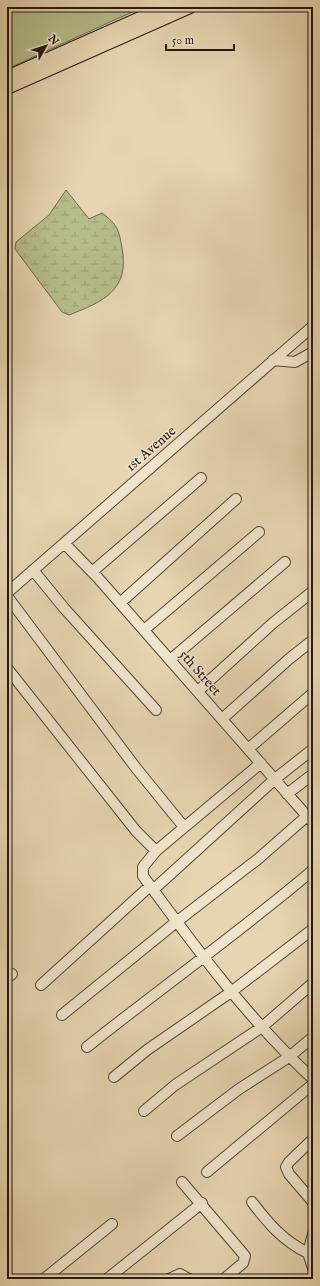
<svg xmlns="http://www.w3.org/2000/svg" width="320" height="1286" font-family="'IM FELL English',serif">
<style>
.grass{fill:#b5bd8b;stroke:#6e6a4e}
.wetland{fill:url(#wetland-marsh);stroke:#6e6a4e}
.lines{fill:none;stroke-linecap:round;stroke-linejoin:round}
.minor-casing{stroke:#56463a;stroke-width:12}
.major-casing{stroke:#261712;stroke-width:14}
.minor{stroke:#efe4cc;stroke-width:10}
.major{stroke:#e6d5b0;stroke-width:12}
.labels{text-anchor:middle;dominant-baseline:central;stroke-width:3;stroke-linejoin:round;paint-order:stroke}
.street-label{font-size:14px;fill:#261712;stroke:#efe4cc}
</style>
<defs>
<pattern id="wetland-marsh" width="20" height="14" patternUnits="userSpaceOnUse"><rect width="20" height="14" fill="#b5bd8b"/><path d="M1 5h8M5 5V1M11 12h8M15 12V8" fill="none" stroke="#9ca277"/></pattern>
</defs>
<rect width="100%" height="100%" fill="#e6d5b0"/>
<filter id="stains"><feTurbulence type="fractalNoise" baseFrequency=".005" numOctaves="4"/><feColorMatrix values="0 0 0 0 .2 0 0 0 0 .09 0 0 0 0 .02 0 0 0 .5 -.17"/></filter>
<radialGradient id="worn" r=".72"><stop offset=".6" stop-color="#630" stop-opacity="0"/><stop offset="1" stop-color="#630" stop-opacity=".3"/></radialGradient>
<!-- grass -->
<path class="grass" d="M7 7H143L7 69Z"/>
<!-- wetland -->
<path class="wetland" d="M66 190 89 219 102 213C117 224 119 230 122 248 130 291 102 302 69 315L62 312 15 249 16 242 49 215Z"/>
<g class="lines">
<defs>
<path id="minor" d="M273 360 295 362 313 352
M64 543 98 578 313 823
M33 570 64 608 156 710
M92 572 201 478
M7 593 313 326
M7 596 136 768 184 827
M120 603 236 499
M144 630 259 532
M170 660 285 562
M7 668 136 831 156 851
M198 691 273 623 312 592
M222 719 289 659 313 640
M248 749 313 693
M261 763 156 851 143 867V876C195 947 248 1019 313 1079
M287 794 313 774
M153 890 275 779 313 749
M7 978 12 974
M41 985 150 886
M62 1015 175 923 258 859 307 816
M87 1047C162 987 240 932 313 870
M114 1077 147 1050 231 992 313 929
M144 1111 175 1085 262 1027 313 983
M177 1136 239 1089 289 1057 313 1037
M313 1139 289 1162 286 1167 289 1174 313 1202
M207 1172 313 1084
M182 1182 245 1256 243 1263 224 1279
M252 1202C268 1223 283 1241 308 1253
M313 1234 308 1253 313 1268
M44 1279 112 1224
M107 1279 202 1203
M169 1279 180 1274 189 1279"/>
<path id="major" d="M7 77 165 7
M7 88 190 7"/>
</defs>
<!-- minor casing -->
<use href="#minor" class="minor-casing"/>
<!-- major casing -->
<use href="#major" class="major-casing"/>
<!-- minor -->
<use href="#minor" class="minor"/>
<!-- major -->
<use href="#major" class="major"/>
</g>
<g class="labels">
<!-- street labels -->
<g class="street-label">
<text transform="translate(151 449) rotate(-41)">1st Avenue</text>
<text transform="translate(200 673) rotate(49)">5th Street</text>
</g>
</g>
<!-- margin -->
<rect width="320" height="1286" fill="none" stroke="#e6d5b0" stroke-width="24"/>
<rect x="8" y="8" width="304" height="1270" fill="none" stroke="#261712" stroke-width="2"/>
<rect x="12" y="12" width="296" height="1262" fill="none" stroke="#261712"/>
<!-- north arrow -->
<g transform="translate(46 46) rotate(51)" stroke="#efe4cc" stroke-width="3" paint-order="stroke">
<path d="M0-3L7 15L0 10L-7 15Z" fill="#261712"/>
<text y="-6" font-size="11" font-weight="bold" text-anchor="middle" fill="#261712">N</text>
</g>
<!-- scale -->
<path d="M166 44v6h68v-6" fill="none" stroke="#261712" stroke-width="2"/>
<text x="172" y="44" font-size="12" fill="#261712" stroke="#efe4cc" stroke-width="3" paint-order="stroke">50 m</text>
<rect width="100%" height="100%" filter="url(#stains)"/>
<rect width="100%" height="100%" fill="url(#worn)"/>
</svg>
